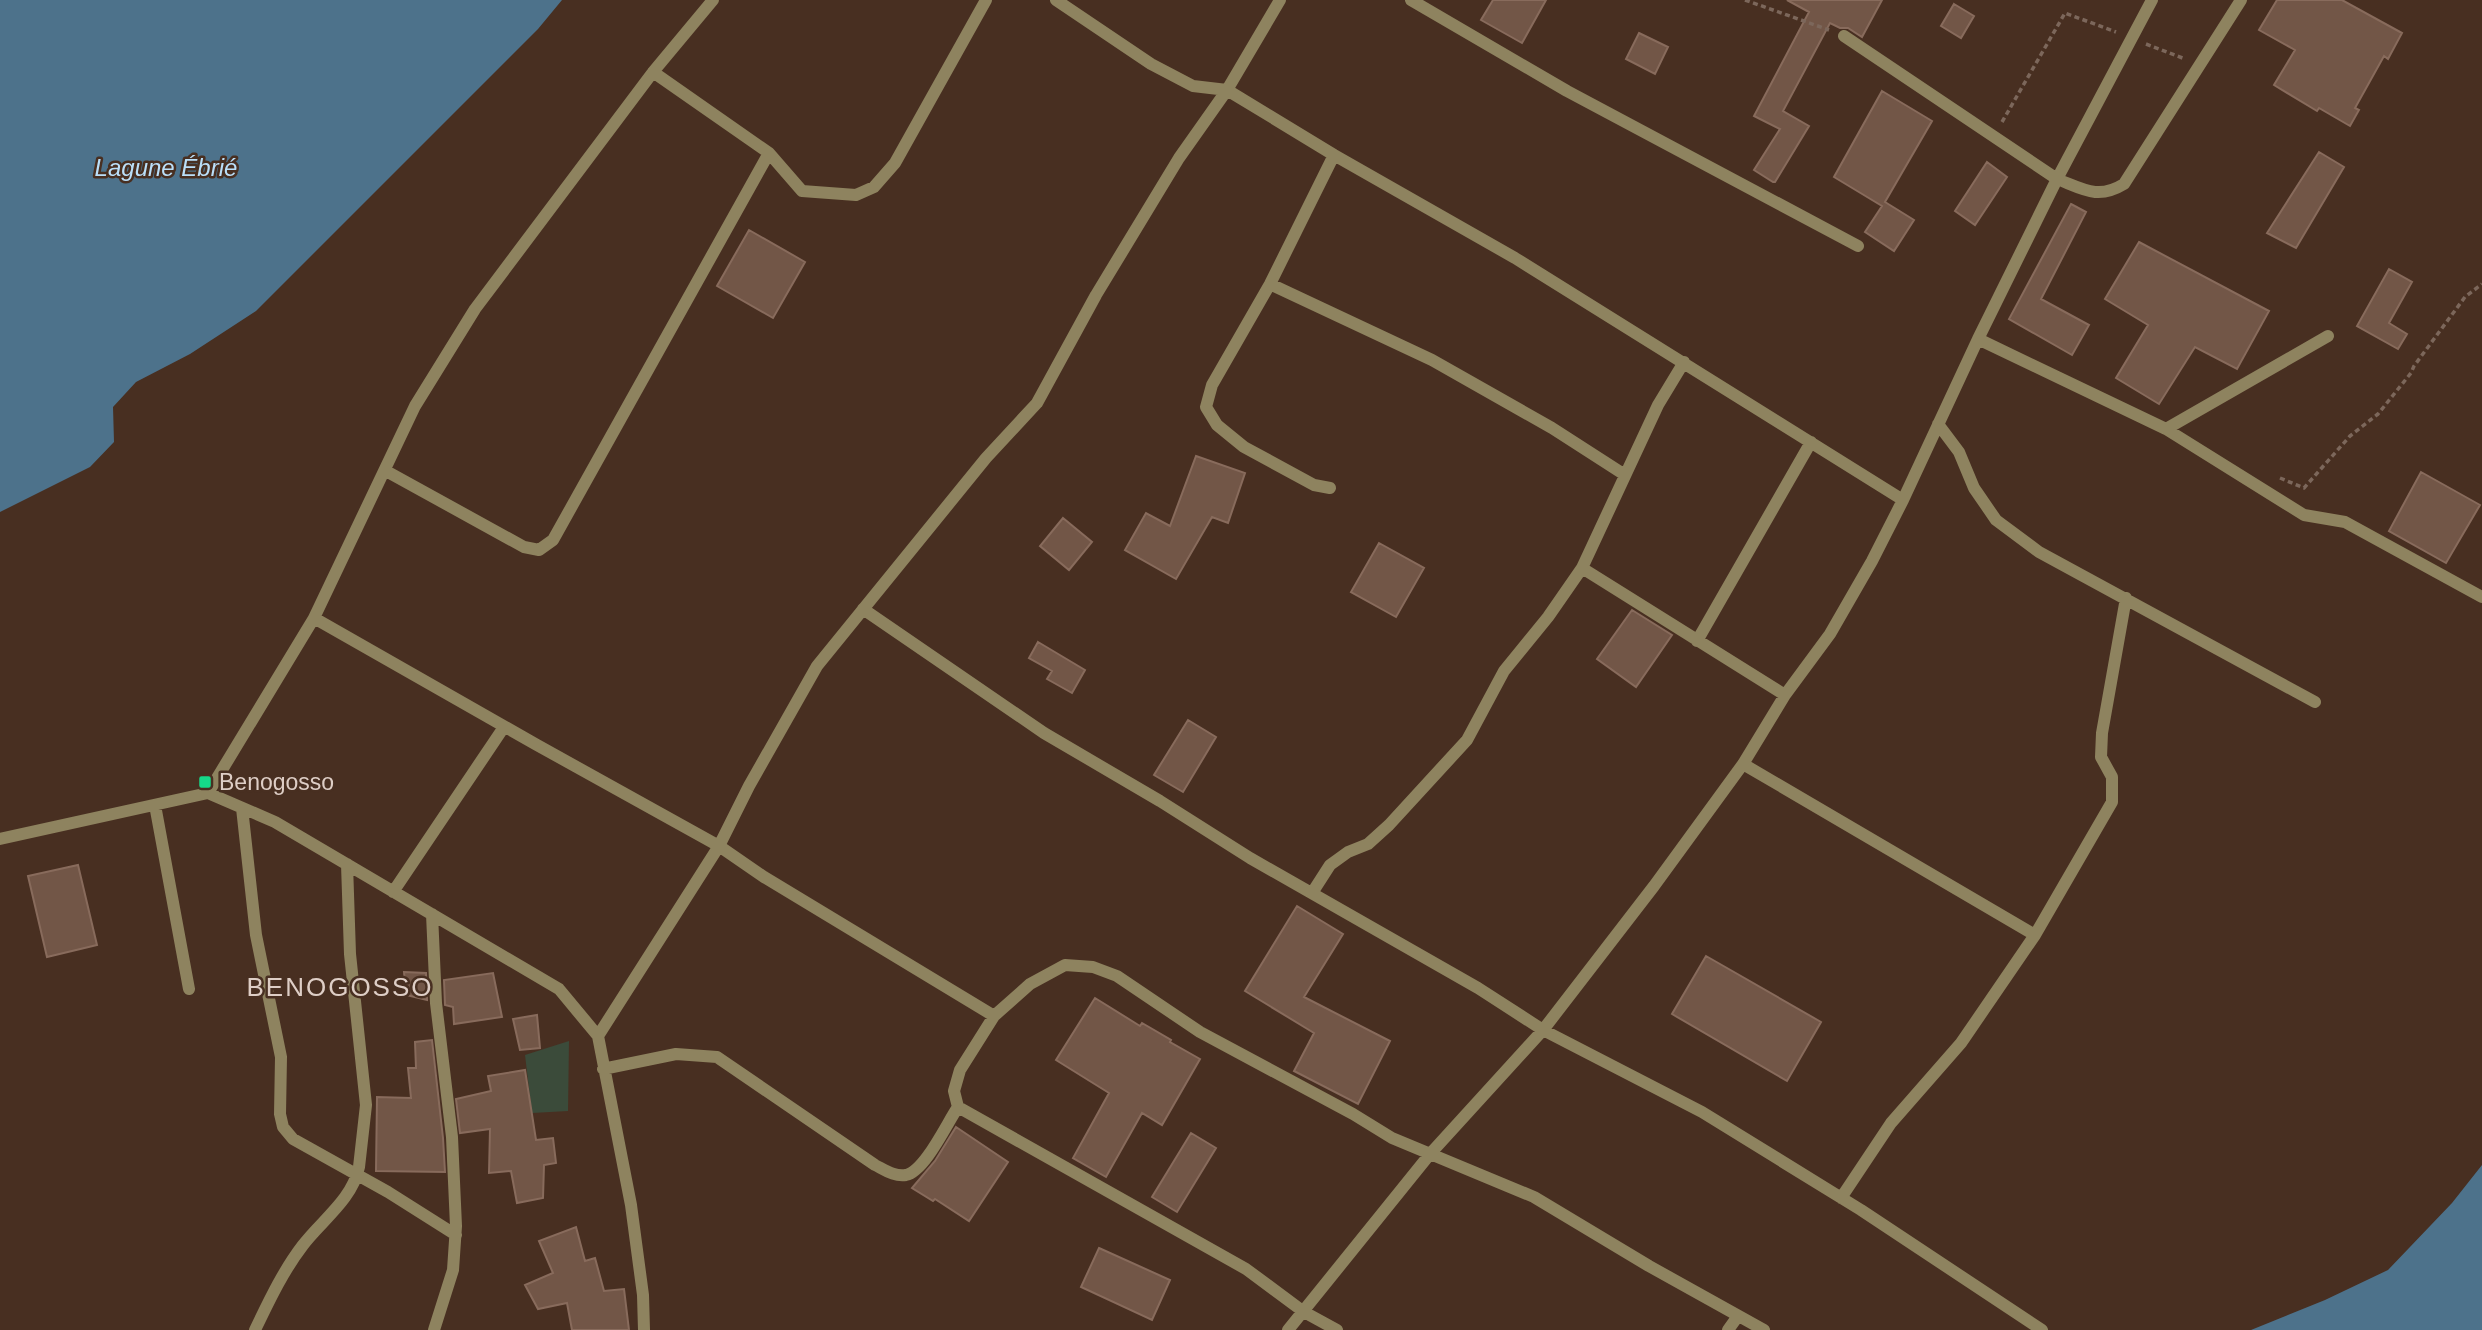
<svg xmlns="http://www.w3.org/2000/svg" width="2482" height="1330" font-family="Helvetica,sans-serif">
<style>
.green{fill:#3b4b3a}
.water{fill:#4d728b}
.building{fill:#725647;stroke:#886b5c;stroke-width:2}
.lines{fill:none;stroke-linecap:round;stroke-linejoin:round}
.path{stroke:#7c675b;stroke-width:3.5;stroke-dasharray:5 3.5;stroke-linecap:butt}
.minor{stroke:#8e835f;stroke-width:12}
.poi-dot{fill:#15d989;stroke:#482f21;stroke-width:2.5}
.labels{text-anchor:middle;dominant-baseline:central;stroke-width:5;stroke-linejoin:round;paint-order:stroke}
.poi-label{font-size:23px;fill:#decec6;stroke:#482f21;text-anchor:start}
.water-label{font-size:24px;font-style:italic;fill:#badff9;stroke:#482f21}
.quarter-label{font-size:26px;letter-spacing:2px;fill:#decec6;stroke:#482f21}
</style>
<rect width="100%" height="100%" fill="#482f21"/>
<!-- green -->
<path class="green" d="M569 1041 568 1111 532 1113 525 1055Z"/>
<!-- water -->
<path class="water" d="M0 0H562L538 29 256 311 190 354 136 382 113 407 114 442 90 467 0 512Z
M2482 1165V1330H2251L2325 1300 2388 1270 2452 1203Z"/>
<!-- building -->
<path class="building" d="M1493 0H1546L1522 43 1481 20Z
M1787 0H1882L1862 37 1848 28H1840L1830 23 1783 111 1809 126 1775 182H1773L1754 170 1780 129 1754 116 1809 12Z
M2277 0H2342L2402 33 2388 59 2384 56 2355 108 2359 110 2350 126 2319 108 2317 111 2274 85 2295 50 2259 30Z
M1954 4 1974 16 1961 38 1941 26Z
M1639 33 1668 47 1655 74 1626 59Z
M1882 91 1932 121 1885 202 1914 220 1894 251 1865 232 1882 206 1834 177Z
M2319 152 2344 167 2296 248 2267 233Z
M1987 162 2007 177 1975 225 1955 211Z
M2071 204 2086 212 2041 299 2089 325 2072 355 2009 319Z
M749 230 805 262 773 318 717 286Z
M2139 242 2269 311 2237 369 2195 347 2159 404 2116 378 2148 325 2105 299Z
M2389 269 2412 282 2389 323 2407 334 2398 349 2357 326Z
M1196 456 1245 473 1228 523 1212 517 1176 579 1125 550 1146 513 1170 526Z
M2421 472 2480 505 2446 563 2389 531Z
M1063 518 1092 542 1069 570 1040 546Z
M1379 543 1424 568 1396 617 1351 592Z
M1632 610 1672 635 1636 687 1597 659Z
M1038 642 1085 670 1072 693 1047 679 1052 671 1029 658Z
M1188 720 1216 737 1183 792 1154 775Z
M78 865 97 945 47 957 28 876Z
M1297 906 1343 934 1304 997 1390 1041 1358 1104 1294 1071 1314 1033 1245 991Z
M1706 956 1821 1022 1787 1081 1672 1014Z
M404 972 426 973 427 1000 406 995Z
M493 973 502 1017 454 1024 453 1007 445 1005 444 980Z
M1095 998 1140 1026 1142 1023 1171 1040 1170 1042 1200 1059 1162 1125 1142 1113 1106 1177 1073 1158 1109 1093 1056 1060Z
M537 1015 540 1048 520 1050 513 1019Z
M432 1040 443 1138 445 1172 376 1171 377 1097 411 1098 408 1068H416L415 1042Z
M525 1070 536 1140 553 1138 556 1163 544 1165 543 1198 517 1203 511 1171 489 1173 490 1129 460 1133 456 1099 491 1091 488 1076Z
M956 1127 1008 1162 969 1221 935 1199 933 1201 912 1188 935 1161Z
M1191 1133 1216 1148 1177 1212 1152 1197Z
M576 1227 585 1261 595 1258 604 1291 624 1289 629 1330H572L567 1303 538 1309 525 1285 553 1273 539 1241Z
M1099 1248 1170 1280 1152 1320 1081 1287Z"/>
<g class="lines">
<!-- path -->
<path class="path" d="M1745 0 1829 30
M2146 44 2185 59
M2002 122 2065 13 2116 32
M2280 478 2304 488 2350 436 2378 414 2411 373 2414 366 2465 297 2482 284"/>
<!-- minor -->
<path class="minor" d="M1056 0 1151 64 1193 86 1227 90 1334 155 1515 258 1903 500
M1411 0 1567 91 1858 246
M1844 36 2057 179C2083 189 2098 200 2124 184L2241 0
M653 72 769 153 802 191 856 195 874 187 895 163 986 0
M1270 284 1432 360 1552 428 1625 475
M1978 339 2166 429 2304 515 2345 522 2482 597
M1938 424 1959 452 1974 488 1996 520 2039 552 2315 702
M2166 429 2328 336
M386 471 524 547 539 550 553 540 769 153
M1330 488 1314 485 1244 447 1217 425 1206 407 1212 385 1270 284 1334 155
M1582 568 1785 695
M863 609 1044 733 1160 801 1250 858 1478 988 1543 1030 1702 1112 1861 1210 2042 1330
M314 618 537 745 719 846 764 877 994 1016
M1697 641 1811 442
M1743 764 2035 935
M208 793 314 618 415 406 475 309 653 72 713 0
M155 805 189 989
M242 808 256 935 281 1057 280 1114 283 1127 293 1139 388 1192 456 1235
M0 839 208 793 275 822 559 989 598 1036 631 1205 643 1295 644 1330
M393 892 504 727
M1312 893 1330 865 1348 852 1368 844 1389 825 1467 740 1504 671 1548 617 1582 568 1658 405 1684 362
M432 914 436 1003 452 1137 456 1226 453 1270 434 1330
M598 1036 719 846 749 786 817 666 986 458 1037 403 1096 295 1179 158 1227 90 1280 0
M603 1069 676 1054 717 1057 875 1165C885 1170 895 1177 906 1175 925 1171 947 1123 958 1107L954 1091 960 1070 994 1016 1030 984 1065 965 1093 967 1117 976 1200 1032 1353 1114 1392 1138 1534 1197 1649 1266 1764 1330
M958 1107 1246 1269 1304 1312 1337 1330
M1841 1198 1891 1123 1961 1043 2035 935 2112 802V777L2101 757 2102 733 2126 598
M255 1330C269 1301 283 1271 303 1245 322 1220 352 1200 359 1167L366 1105 350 954 347 864
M1288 1330 1430 1154 1543 1030 1654 886 1743 764 1785 695 1830 634 1872 561 1903 500 1978 339 2057 179 2152 0
M1728 1330 1738 1316"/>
</g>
<!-- markers -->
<rect class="poi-dot" x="198" y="775" width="14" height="14" rx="3.5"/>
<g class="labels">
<!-- poi labels -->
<g class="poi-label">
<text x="219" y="782">Benogosso</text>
</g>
<!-- water labels -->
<g class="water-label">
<text x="166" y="167">Lagune Ébrié</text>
</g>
<!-- quarter labels -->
<g class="quarter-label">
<text x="340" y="987">BENOGOSSO</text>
</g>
</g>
</svg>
